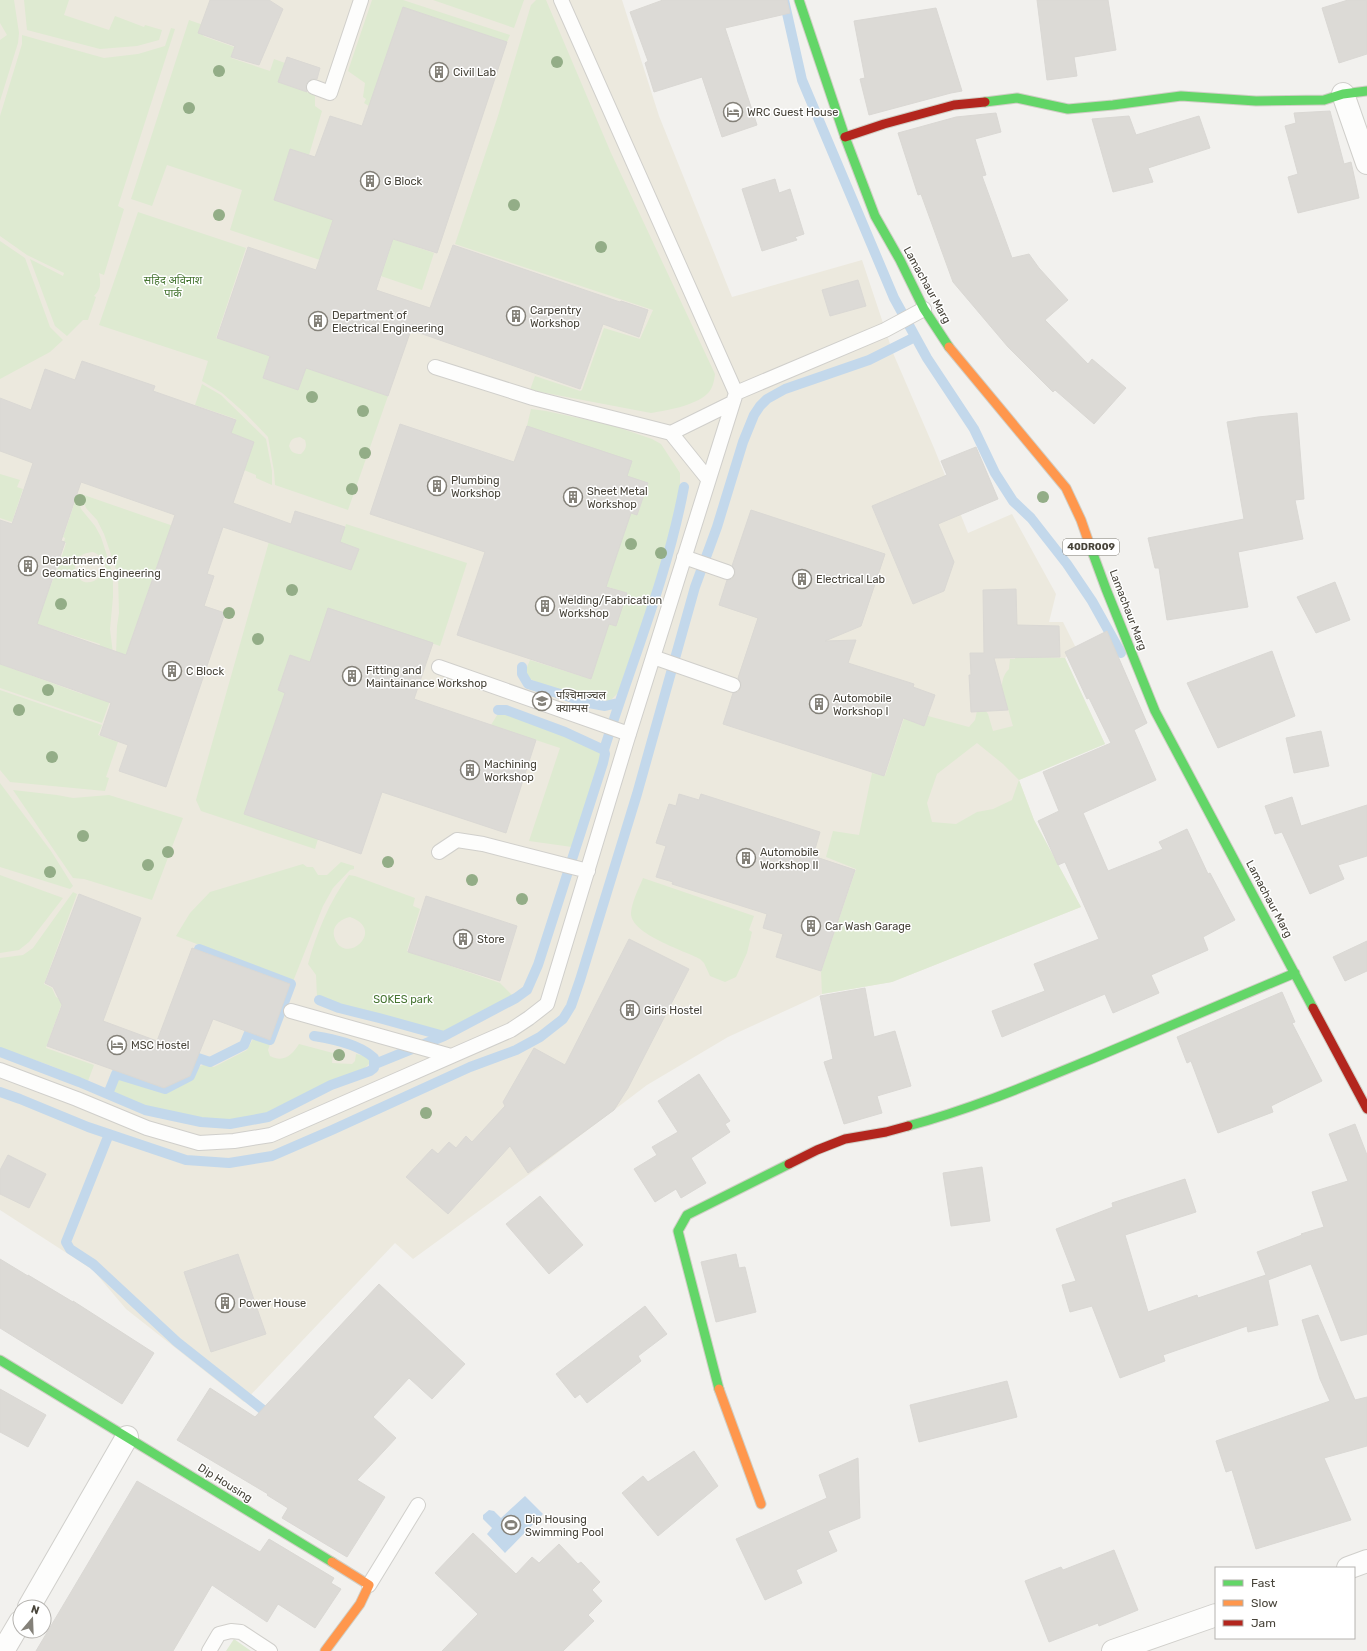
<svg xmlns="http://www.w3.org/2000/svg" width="1367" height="1651" font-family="Rubik,'Noto Sans Devanagari',sans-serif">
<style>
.education{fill:#ece9de}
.green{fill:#deead1;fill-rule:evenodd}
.water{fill:#c3d8eb}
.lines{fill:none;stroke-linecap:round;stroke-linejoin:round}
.stream{stroke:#c3d8eb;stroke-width:10}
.building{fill:#dcdad6;stroke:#dad8d4;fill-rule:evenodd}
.lane-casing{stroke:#d0cfcb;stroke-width:16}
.street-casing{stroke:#d0cfcb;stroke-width:24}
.fast-casing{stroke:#d0cec5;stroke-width:11}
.slow-casing{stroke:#d0cec5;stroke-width:11}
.jam-casing{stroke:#d0cec5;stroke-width:11}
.lane{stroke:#fdfdfc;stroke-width:14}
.street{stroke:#fdfdfc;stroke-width:22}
.fast{stroke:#63d668;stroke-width:9}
.slow{stroke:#ff974d;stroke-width:9}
.jam{stroke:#b3261e;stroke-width:9}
.tree{fill:#93ad87}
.labels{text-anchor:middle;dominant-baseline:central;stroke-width:3;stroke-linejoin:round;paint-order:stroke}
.shield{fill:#fff;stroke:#7f7c75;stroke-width:1}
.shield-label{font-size:10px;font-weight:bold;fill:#48443a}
.poi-label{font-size:11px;fill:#48443a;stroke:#fff;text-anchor:start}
.park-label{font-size:11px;fill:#467532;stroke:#fff}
.street-label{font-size:11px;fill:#48443a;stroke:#fff}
</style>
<rect width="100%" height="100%" fill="#f2f1ee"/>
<!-- education -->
<path class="education" d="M0 0H622L659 116 732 297 862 260 893 353 934 448 968 533 1012 514 1056 594 1049 622H1063L1076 648 1065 658 1105 744 1019 780 1034 820 1081 907 892 982 822 994 728 1037 647 1085 535 1170 413 1259 395 1243 244 1402 126 1309 93 1270 0 1210Z"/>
<!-- green -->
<path class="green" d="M0 0H14L19 33 18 43 0 101V40L7 35 0 23Z
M24 0H69L64 15 109 30 115 16 144 27 145 25 162 30 159 40 137 46 100 49 27 30Z
M372 0H403L510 35 507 42 403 7 369 106 364 103 366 99 363 97 365 83 348 71Z
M433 0H524L514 28Z
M536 0H546L611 153 715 374C714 381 713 389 707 394 694 406 668 410 651 413L530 390 535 376 580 391 582 390 604 328 640 339 653 310 455 244 497 119 531 5Z
M189 20 206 26 203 36 234 47 231 58 270 71 274 59 285 63 279 82 315 95V106L322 111 309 155 290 149 274 200 333 220 320 260 230 230 242 190 167 165 152 206 131 199Z
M171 28 175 29 118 206 124 209 104 275 99 273C101 283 101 289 94 296L96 297 88 320H83L67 336 55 326 30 259 63 276 64 273 27 255 0 236V116L22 44V35L104 58 138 54 165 46Z
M138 212 246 248 216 338 270 356 263 378 298 390 306 368 388 396 348 510 275 485 274 471 268 437 246 414 222 393 202 381 208 361 99 325ZM300 437 305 440C307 446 306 449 301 454 294 454 291 452 289 446 291 439 293 438 300 437Z
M393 239 434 253 422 290 325 257 329 244 385 263Z
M0 241 25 258 50 327 63 340 50 352 0 379Z
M202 384 221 395 266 439 272 471V485L256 478V475L244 470 254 442 231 433 236 419 195 405Z
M531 409 546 411 611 425 652 439 661 444 680 473V496L673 524 650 600 618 693 610 701C582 697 554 691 528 678L525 672 530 660 591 679 602 644 595 619 616 626 627 593 605 586 625 511 637 515 648 484 627 476 631 461 527 426Z
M0 474 20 480 17 487 23 489 12 522 0 518Z
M55 492H76L81 509 95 526 101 537 111 568 113 581V597L110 629 113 654 99 649 100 644 34 623C46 596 58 571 66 543L64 542 65 538 63 537 76 499ZM93 552C126 566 83 599 76 572 72 559 81 553 93 552Z
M81 494 179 528 207 571 160 557 127 652 144 657 116 655 117 626 119 613 118 575 104 534 97 520 86 508Z
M274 524 283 547 333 564 346 524 467 563 440 646 328 608 310 662 290 655 278 690 298 697 318 839 315 849 201 811 196 800Z
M1036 639 1037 657 1065 658 1105 744 1019 780 1034 820 1081 907 892 982 822 994 821 972 856 869 826 857 833 831 859 835 872 773 885 776 904 718 924 726 928 716 969 727 975 720 977 711H986L988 714 993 731 1013 726 1008 709H1002C1003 695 998 680 1009 669L1010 659H1015L1017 644ZM977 743 1003 764 1019 780 1012 800 993 809 977 812 956 824 932 822 927 803 937 774Z
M96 660 122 667 102 723 0 688V664L82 694Z
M0 690 102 725 98 735 118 742 106 777 109 778 105 791 10 782 0 770Z
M499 712 511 714 570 736 603 752 572 847 529 841 560 748 491 725Z
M0 783 51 851 73 886 70 889 0 867Z
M13 790 57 795 73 798 109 795 183 818 152 900 84 879 73 878Z
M341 862 354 866V869L350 870 333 888 323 906 292 984 207 952 202 946 176 936 190 913 210 892 303 864 307 867H313L318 875H327Z
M0 875 63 898 29 942 19 950 0 953Z
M349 875 355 876 415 898 413 906 420 909 407 951 500 983 513 996 442 1033 390 1019 317 997 316 975 308 964C317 932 329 902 349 875ZM350 917C387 930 346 966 335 939 330 927 340 919 350 917Z
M643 878 754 916 749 930 752 932 747 953 736 977 725 982 710 976 704 963 700 959C685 951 630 934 631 913 632 901 639 888 643 878Z
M73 892 77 894 44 984 52 988 56 997 63 1000 46 1048 94 1065 88 1081 49 1065 0 1048V958L23 955 33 948Z
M253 1039 270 1044 268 1050 270 1056C284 1063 292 1055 299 1044L333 1053 332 1063 352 1064 355 1061 356 1054 365 1056 369 1060V1064C356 1078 332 1084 315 1090 301 1096 287 1103 273 1109 268 1112 262 1115 256 1116 212 1127 152 1112 111 1093L118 1077 165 1092C172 1088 181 1084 188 1080 200 1073 194 1060 214 1067L247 1050Z
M234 1639 251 1651H226Z"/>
<!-- water -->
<path class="water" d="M525 1496 543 1514 505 1553 487 1534 492 1528 483 1519V1515L489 1510 494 1511 501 1518Z"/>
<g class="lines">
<!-- stream -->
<path class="stream" d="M784 0 802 80 894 298 927 358 974 429 995 473 1013 501 1031 518 1067 564 1092 601 1121 653
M522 667V674L528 684 589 703 605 706 618 703
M498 710H506L565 732 604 750
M319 1000 339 1008 379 1018 444 1036
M0 1052 79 1082 145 1110 201 1122 230 1124 268 1117 331 1085 370 1071 374 1068V1058C359 1044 333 1039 314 1036
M375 1064 444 1036 516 998 527 990 538 965 603 763 605 754 604 750C631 663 667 578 684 487
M0 1092 20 1099 88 1127 186 1160 229 1163 272 1156 332 1130 470 1067 516 1050 540 1037 563 1019 571 1006 580 980 637 794 695 587 717 527 743 442 754 415 760 406 767 399 785 389 869 360 915 337
M108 1094 116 1074 165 1089 190 1076 198 1058 210 1062 244 1045 249 1033 270 1040 291 984 199 949
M109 1134 66 1242 70 1249 93 1264 177 1342 272 1417"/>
</g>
<!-- building -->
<path class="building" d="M210 0H269L283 9 259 65 231 57 235 46 198 33Z
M663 0H787L790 13 725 28 757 125 722 137 702 77 654 92 645 63 648 61 630 12Z
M1037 0H1108L1116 50 1074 57 1077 76 1047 80Z
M1348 0H1367V54L1339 63 1322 8Z
M403 7 507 42 437 253 393 239 376 290 430 308 453 245 620 302 621 301 648 310 639 337 603 324 580 389 411 330 388 396 306 368 298 390 263 378 270 356 217 338 248 247 316 270 333 220 274 200 290 149 315 157 330 116 362 126Z
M936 8 962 91 951 93 869 115 860 79 865 78 854 21Z
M287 57 320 68 317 79H312L306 84 307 92 278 82Z
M1330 111 1344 164 1351 162 1359 198 1298 213 1288 177 1298 174 1285 126 1296 123 1294 113Z
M996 113 1001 132 975 139 986 175 982 176 1012 258 1029 254 1039 268 1068 300 1045 320 1088 364 1092 359 1126 388 1094 424 1055 390 1053 392 1008 347 953 282 921 194 918 195 898 133 956 117Z
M1129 116 1136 135 1199 116 1210 148 1148 168 1153 182 1113 192 1092 119Z
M775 179 779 193 790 189 804 234 795 237 797 240 762 251 742 189Z
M858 280 866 306 830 316 822 290Z
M82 361 155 386 153 391 236 420 231 433 254 442 233 503 291 524 295 511 345 527 340 542 359 549 351 570 223 527 207 574 214 576 204 606 225 613 166 787 119 771 128 745 100 735 111 703 0 664V520L12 524 33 463 0 451V398L31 410 45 369 75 380ZM81 482 175 515 126 655 37 624 65 542 61 541Z
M1297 413 1304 499 1295 500 1303 539 1238 552 1248 607 1167 620 1159 568H1155L1148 538 1244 519 1227 422 1258 417Z
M400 424 514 462 527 426 632 461 627 476 648 483 637 515 631 513 606 587 627 593 616 626 609 624 591 679 457 635 485 552 370 514Z
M976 447 998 499 938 524 954 562 944 591 913 604 872 506 947 475 941 461Z
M751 510 885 554 861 626 825 641 856 640 848 663 914 684 913 687 935 695 924 726 903 718 884 776 723 724 733 693 738 692 741 687V683L738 678 758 618 719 605 727 580 732 579 735 574V570L732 566Z
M1335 582 1350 620 1316 633 1297 597Z
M1016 589 1017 625 1059 626 1060 657 994 658 1008 710 971 712 969 675H971L970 653H984L983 590Z
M328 608 433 643 414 699 536 740 506 833 382 792 361 854 244 814 285 693 278 690 290 655 310 662Z
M1107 631 1147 723 1134 730 1156 780 1083 813 1108 871 1163 849 1159 842 1187 829 1208 874 1210 873 1235 920 1203 937 1208 950 1151 975 1159 993 1113 1013 1105 994 1002 1037 992 1011 1045 991 1034 964 1099 939 1065 862 1058 865 1038 821 1059 811 1043 772 1111 743 1089 698 1087 699 1065 652Z
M1272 651 1295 716 1218 748 1187 683Z
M1321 731 1329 766 1294 773 1286 738Z
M679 794 699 800 701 794 820 832 813 856 855 870 821 971 776 957 783 934 763 928 767 914 672 884 673 882 656 877 666 846 656 843 669 804 676 806Z
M1292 797 1301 826 1367 805V856L1338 865 1344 879 1310 894 1282 832 1275 834 1265 806Z
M79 894 141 918 103 1021 157 1041 192 948 290 984 270 1040 213 1019 190 1076 164 1088 47 1046 62 1005 53 987 45 983Z
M426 896 517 926 500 981 408 952Z
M629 939 689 969 628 1088 614 1110 528 1173 510 1146 448 1214 406 1177 432 1149 438 1154 449 1142 456 1148 466 1136 472 1142 505 1106 503 1102 534 1048 565 1065Z
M1367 941V971L1345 981 1333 957Z
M865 988 874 1037 895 1031 911 1086 877 1096 882 1113 844 1124 824 1062 833 1059 820 996Z
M1282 992 1295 1022 1292 1023 1322 1081 1271 1106 1273 1112 1218 1133 1191 1061 1187 1063 1177 1037Z
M699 1074 730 1121 725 1124 730 1132 691 1158 706 1183 681 1198 676 1189 655 1202 634 1169 657 1155 652 1147 678 1132 658 1101Z
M1355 1124 1367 1155V1334L1341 1341 1311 1264 1268 1280 1278 1325 1248 1332 1247 1326 1163 1355 1165 1361 1120 1378 1092 1306 1070 1312 1062 1285 1076 1281 1056 1229 1113 1207 1112 1203 1185 1179 1196 1212 1125 1235 1148 1312 1197 1295 1198 1298 1266 1275 1257 1252 1302 1235 1301 1234 1324 1227 1312 1192 1348 1181 1329 1134Z
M8 1155 46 1174 29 1208 0 1194V1170Z
M982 1167 990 1221 951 1226 943 1173Z
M540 1196 583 1245 549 1274 506 1224Z
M238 1254 266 1334 211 1352 184 1272Z
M736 1254 739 1268 745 1267 756 1312 716 1322 701 1262Z
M0 1259 28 1276V1275L73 1302V1301L154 1353 122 1404 0 1328Z
M379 1284 465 1364 432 1399 409 1378 373 1417 396 1438 357 1480 385 1497 347 1557 282 1518 288 1508 267 1495 268 1494 177 1440 210 1388 255 1417Z
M645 1306 667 1334 638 1356 641 1361 587 1403 580 1394 575 1398 556 1374Z
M1318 1315 1355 1400 1367 1397V1446L1324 1458 1351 1520 1256 1549 1232 1470 1226 1472 1216 1441 1330 1401 1320 1379 1302 1320Z
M1007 1381 1017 1417 919 1442 910 1405Z
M0 1389 46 1415 28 1447 0 1432Z
M694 1451 718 1486 658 1536 622 1493 643 1476 648 1482Z
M858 1458 860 1518 828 1531 837 1551 796 1570 802 1583 765 1600 736 1539 827 1498 819 1475Z
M137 1481 260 1552 269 1539 334 1578 331 1583 341 1589 315 1628 278 1604 267 1622 212 1585 173 1651H36Z
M473 1533 516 1574 532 1557 539 1563 559 1544 578 1564 581 1562 600 1582 592 1590 602 1601 588 1615 594 1621 563 1651H442L478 1614 435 1573Z
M1114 1550 1138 1610 1099 1626 1098 1623 1049 1642 1025 1581 1061 1567 1063 1570Z"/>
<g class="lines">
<defs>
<path id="lane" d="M561 0 736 393
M314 87 330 93 361 0
M435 367 533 398 671 433 708 479
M671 433 732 403
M684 557 727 572
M653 657 733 685
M439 667 629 734
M439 852 457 840 483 844 588 871
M291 1011 451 1056
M0 1070 77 1099 147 1128 199 1143 234 1141 271 1135 511 1030 529 1018 547 1004 627 740 736 393 885 330 924 309
M369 1585 418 1505
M209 1651 219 1634 231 1631 241 1632 270 1651"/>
<path id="street" d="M1343 94 1367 163
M1348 1568 1367 1561
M29 1607 127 1437
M3 1651 20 1622
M1113 1651 1216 1615"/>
<path id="fast" d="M799 0 845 137 875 216 900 260 924 309 949 347
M985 102 1017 98 1068 109 1113 105 1181 96 1256 101 1324 100 1343 94 1367 91
M1089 543 1106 589 1155 711 1313 1008
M908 1126C972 1109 1033 1083 1094 1058 1161 1030 1228 1002 1295 973
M0 1360 332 1562
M719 1389 678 1231 687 1215 789 1164"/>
<path id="slow" d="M949 347 1066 488 1081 520 1089 543
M719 1389 761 1504
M325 1651 360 1604 369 1585 332 1562"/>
<path id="jam" d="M845 137 884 124 954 105 985 102
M1313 1008 1367 1109
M789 1164 817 1150 845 1139 886 1132 908 1126"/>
</defs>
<!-- lane casing -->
<use href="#lane" class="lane-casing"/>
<!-- street casing -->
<use href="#street" class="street-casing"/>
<!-- fast casing -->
<use href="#fast" class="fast-casing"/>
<!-- slow casing -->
<use href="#slow" class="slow-casing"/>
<!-- jam casing -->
<use href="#jam" class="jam-casing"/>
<!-- lane -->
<use href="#lane" class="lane"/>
<!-- street -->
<use href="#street" class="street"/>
<!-- fast -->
<use href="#fast" class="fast"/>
<!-- slow -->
<use href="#slow" class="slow"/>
<!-- jam -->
<use href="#jam" class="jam"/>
</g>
<!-- trees -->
<g class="tree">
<circle cx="557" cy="62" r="6"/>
<circle cx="219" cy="71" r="6"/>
<circle cx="189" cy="108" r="6"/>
<circle cx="514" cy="205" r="6"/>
<circle cx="219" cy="215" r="6"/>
<circle cx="601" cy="247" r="6"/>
<circle cx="312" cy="397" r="6"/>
<circle cx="363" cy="411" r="6"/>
<circle cx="365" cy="453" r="6"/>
<circle cx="352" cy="489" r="6"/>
<circle cx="1043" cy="497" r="6"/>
<circle cx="80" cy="500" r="6"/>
<circle cx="631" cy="544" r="6"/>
<circle cx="661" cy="553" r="6"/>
<circle cx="292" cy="590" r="6"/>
<circle cx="61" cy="604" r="6"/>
<circle cx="229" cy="613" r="6"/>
<circle cx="258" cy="639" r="6"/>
<circle cx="48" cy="690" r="6"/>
<circle cx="19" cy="710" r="6"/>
<circle cx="52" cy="757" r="6"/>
<circle cx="83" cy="836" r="6"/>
<circle cx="168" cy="852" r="6"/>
<circle cx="388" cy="862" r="6"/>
<circle cx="148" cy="865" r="6"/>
<circle cx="50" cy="872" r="6"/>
<circle cx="472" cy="880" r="6"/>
<circle cx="522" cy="899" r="6"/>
<circle cx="339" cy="1055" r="6"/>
<circle cx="426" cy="1113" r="6"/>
</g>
<!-- icons -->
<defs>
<symbol id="building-ring" viewBox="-11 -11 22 22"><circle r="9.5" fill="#fff" stroke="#848179" stroke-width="1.5"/><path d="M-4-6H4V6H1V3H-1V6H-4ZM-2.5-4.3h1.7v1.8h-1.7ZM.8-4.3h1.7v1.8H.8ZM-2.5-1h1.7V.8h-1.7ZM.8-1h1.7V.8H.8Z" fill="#848179"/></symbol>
<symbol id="hotel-ring" viewBox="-11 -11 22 22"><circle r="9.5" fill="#fff" stroke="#848179" stroke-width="1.5"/><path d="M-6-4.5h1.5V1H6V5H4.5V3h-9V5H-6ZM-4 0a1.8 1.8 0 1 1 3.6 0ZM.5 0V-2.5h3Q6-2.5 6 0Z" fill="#848179"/></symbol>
<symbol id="university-ring" viewBox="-11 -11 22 22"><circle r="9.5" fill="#fff" stroke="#848179" stroke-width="1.5"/><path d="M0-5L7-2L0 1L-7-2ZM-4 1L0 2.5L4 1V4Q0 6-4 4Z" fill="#848179"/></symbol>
<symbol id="stadium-ring" viewBox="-11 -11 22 22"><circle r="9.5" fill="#fff" stroke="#848179" stroke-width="1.5"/><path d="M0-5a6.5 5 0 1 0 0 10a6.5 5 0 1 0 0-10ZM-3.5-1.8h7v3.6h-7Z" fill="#848179"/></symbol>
</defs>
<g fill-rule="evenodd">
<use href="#building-ring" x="428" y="61" width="22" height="22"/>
<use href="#hotel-ring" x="722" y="101" width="22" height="22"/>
<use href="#building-ring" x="359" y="170" width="22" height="22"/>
<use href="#building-ring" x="505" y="305" width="22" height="22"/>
<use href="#building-ring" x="307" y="310" width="22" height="22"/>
<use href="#building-ring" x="426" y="475" width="22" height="22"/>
<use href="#building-ring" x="562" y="486" width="22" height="22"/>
<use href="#building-ring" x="17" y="555" width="22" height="22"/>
<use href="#building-ring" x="791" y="568" width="22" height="22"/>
<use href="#building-ring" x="534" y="595" width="22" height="22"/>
<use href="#building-ring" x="161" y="660" width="22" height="22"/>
<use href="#building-ring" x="341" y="665" width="22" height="22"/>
<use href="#university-ring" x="531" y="690" width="22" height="22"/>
<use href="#building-ring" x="808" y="693" width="22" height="22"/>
<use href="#building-ring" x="459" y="759" width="22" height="22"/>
<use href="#building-ring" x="735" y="847" width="22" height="22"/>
<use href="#building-ring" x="800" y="915" width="22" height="22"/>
<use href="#building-ring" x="452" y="928" width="22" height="22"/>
<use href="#building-ring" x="619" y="999" width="22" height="22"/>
<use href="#hotel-ring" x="106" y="1034" width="22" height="22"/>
<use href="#building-ring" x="214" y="1292" width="22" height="22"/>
<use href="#stadium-ring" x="500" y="1514" width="22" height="22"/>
</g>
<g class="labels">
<!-- shield labels -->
<rect class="shield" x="1063" y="539" width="56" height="16" rx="3"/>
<g class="shield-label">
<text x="1091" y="547">40DR009</text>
</g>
<!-- poi labels -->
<g class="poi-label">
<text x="453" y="72">Civil Lab</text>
<text x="747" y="112">WRC Guest House</text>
<text x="384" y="181">G Block</text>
<text x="530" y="310">Carpentry<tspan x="530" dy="13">Workshop</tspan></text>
<text x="332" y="315">Department of<tspan x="332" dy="13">Electrical Engineering</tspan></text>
<text x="451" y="480">Plumbing<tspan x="451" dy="13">Workshop</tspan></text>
<text x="587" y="491">Sheet Metal<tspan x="587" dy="13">Workshop</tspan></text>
<text x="42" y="560">Department of<tspan x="42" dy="13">Geomatics Engineering</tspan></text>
<text x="816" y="579">Electrical Lab</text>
<text x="559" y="600">Welding/Fabrication<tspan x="559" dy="13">Workshop</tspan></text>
<text x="366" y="670">Fitting and<tspan x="366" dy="13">Maintainance Workshop</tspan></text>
<text x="186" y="671">C Block</text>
<text x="556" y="695">पश्‍चिमाञ्‍चल<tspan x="556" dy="13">क्याम्पस</tspan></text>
<text x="833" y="698">Automobile<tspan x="833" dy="13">Workshop I</tspan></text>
<text x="484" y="764">Machining<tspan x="484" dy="13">Workshop</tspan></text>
<text x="760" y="852">Automobile<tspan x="760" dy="13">Workshop II</tspan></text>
<text x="825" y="926">Car Wash Garage</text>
<text x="477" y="939">Store</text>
<text x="644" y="1010">Girls Hostel</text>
<text x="131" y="1045">MSC Hostel</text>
<text x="239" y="1303">Power House</text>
<text x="525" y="1519">Dip Housing<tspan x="525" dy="13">Swimming Pool</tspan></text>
</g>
<!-- park labels -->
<g class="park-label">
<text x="173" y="280">सहिद अविनाश<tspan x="173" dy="13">पार्क</tspan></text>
<text x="403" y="999">SOKES park</text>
</g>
<!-- street labels -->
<g class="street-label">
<text transform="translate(927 285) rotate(61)">Lamachaur Marg</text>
<text transform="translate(1128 610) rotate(69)">Lamachaur Marg</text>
<text transform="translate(1269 899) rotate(62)">Lamachaur Marg</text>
<text transform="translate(225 1483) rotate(32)">Dip Housing</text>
</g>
</g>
<!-- legend -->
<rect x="1215" y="1567" width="140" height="72" fill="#ffffff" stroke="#b6b4b0"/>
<rect x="1223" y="1580" width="20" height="6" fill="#63d668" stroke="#b6b4b0"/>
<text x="1251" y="1587" font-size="12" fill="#48443a">Fast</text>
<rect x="1223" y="1600" width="20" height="6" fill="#ff974d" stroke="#b6b4b0"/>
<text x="1251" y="1607" font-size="12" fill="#48443a">Slow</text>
<rect x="1223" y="1620" width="20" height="6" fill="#b3261e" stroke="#b6b4b0"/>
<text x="1251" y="1627" font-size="12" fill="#48443a">Jam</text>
<!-- north arrow -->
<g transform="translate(32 1619) rotate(19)"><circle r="19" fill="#ffffff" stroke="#b6b4b0"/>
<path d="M0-3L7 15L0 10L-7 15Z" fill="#848179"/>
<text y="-6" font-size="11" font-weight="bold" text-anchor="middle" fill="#48443a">N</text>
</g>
</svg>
